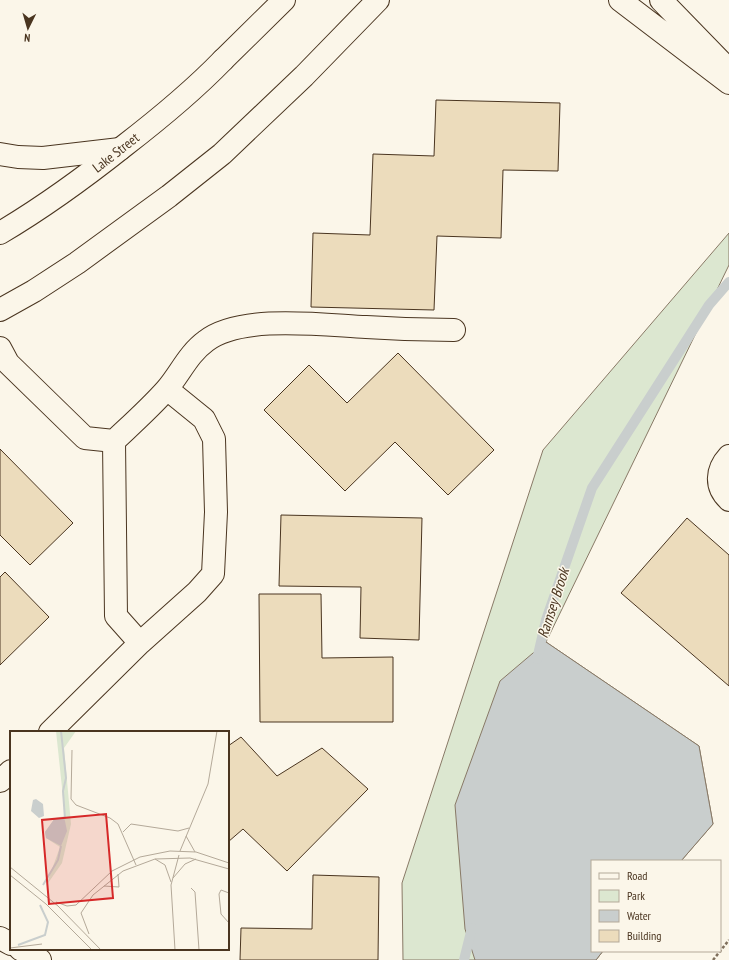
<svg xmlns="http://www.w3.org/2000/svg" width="729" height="960" font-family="'PT Sans Narrow',sans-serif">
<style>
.green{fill:#dce7d0;stroke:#887966}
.water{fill:#c9cecd;stroke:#887966}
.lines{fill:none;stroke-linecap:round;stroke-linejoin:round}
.stream{stroke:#c9cecd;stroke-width:10}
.building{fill:#ecdcbc;stroke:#4a3520}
.minor-casing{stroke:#4a3520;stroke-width:24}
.major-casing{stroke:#4a3520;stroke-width:24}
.highway-casing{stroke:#4a3520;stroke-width:24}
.path{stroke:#7f6f5c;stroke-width:2.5;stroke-dasharray:3 2;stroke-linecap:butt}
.minor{stroke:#fbf6e9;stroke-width:22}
.major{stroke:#fbf6e9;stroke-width:22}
.highway{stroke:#fbf6e9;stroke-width:22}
.labels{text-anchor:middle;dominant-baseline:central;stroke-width:3;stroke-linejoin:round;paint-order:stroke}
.street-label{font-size:14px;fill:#4a3520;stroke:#fbf6e9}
.water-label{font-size:15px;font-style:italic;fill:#4a3520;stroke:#fbf6e9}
.inset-river{fill:none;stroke:#c9cecd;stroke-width:2}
.inset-road{fill:none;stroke:#b4a999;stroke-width:1}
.view{fill:#d62828;fill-opacity:0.15;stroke:#d62828;stroke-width:2}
.inset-edge{fill:none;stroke:#4a3520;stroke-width:2}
</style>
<rect width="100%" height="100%" fill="#fbf6e9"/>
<!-- green -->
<path class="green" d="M729 233V265L546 642 699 746 713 824 681 861H592V951H603L596 960H403L402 883 543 450Z"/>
<!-- water -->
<path class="water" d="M546 642 699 746 713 824 681 861H592V951H603L596 960H475L465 929 455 805 500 681Z"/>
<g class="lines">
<!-- stream -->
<path class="stream" d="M537 659 546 620 592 488 709 305 729 282
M464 960 472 928"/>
</g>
<!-- building -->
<path class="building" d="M436 100 560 103 558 171 503 170 501 238 437 236 434 310 311 307 313 233 370 235 373 154 434 156Z
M398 353 494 450 448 495 395 442 345 491 264 410 309 365 347 403Z
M0 449 73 523 30 565 0 535Z
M281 515 422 518 419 640 360 638 361 587 279 586Z
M687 518 729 555V686L621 593Z
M5 572 49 617 0 665V577Z
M259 594H321L322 658 393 657V722H260Z
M241 737 277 776 322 748 368 789 287 871 243 829 228 842V746Z
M313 875 379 877 378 960H240L241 928 312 929Z"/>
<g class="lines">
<defs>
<path id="minor" d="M0 154 18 157 43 158 120 149
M0 348 8 363 85 438 114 441
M729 456C716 470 715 487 729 500
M140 643 116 616 114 441C132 424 150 408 166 390 180 374 188 354 206 341 241 314 323 325 366 327 395 329 424 330 454 330
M50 732 140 643 197 592 213 574 216 512 214 439 204 419 167 389
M0 781 11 771
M0 938 11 944
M20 949 40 960"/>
<g id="major">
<path id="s1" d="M0 233C44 207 85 177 124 146 159 119 192 92 223 60"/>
</g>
<path id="highway" d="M620 0 729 83
M661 0 726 67
M223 60 284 0
M0 310 34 291 77 263 169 196 222 154 304 76 378 0"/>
</defs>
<!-- minor casing -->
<use href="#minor" class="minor-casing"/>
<!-- major casing -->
<use href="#major" class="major-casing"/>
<!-- highway casing -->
<use href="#highway" class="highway-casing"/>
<!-- path -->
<path class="path" d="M713 960 729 940"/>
<!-- minor -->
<use href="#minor" class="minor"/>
<!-- major -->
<use href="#major" class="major"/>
<!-- highway -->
<use href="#highway" class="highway"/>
</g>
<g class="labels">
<!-- street labels -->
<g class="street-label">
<text stroke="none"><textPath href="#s1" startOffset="141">Lake Street</textPath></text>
</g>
<!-- water labels -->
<g class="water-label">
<text transform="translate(553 603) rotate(-72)">Ramsey Brook</text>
</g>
</g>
<!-- overview -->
<g transform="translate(10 731)">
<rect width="219" height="219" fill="#fbf6e9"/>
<path d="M46 0H66L54 17 61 93 52 132 36 155 50 116 36 107 35 101 45 87 55 85Z" fill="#dce7d0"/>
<path d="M26 68 33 73 34 85 29 87 21 80 23 69ZM45 87H54L55 90 57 100 51 115 36 107 35 101Z" fill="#c9cecd"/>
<path class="inset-river" d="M51 0 56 47 53 60 55 88M33 154 48 129 51 115M8 214 35 204 38 191 30 174"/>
<path class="inset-road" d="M62 19 61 68 66 74 100 87 108 93 126 134M113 101 121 93 168 100 179 97M176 105 185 121M170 120 198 53 207 0M145 128 155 134 161 151M0 136 48 175 91 219M102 140 130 126 160 120 186 121 219 132M108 143 109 156M0 144 36 173 82 219M163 147 175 133 186 128M94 155 109 156M181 157 185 161 189 219M219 162 211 159 209 163 211 183 219 192M83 164 113 140 145 128 180 127 219 138M46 171 57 175 66 174 102 140M79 203 71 182 83 164M0 217 32 213M165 219 161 154 169 124"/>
<path class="view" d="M96 83 103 167 39 173 32 89Z"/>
<rect width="219" height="219" class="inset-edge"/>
</g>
<!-- legend -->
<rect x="591" y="860" width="130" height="92" fill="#fbf6e9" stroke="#b4a999"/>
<rect x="599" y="873" width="20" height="6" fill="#fbf6e9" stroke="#b4a999"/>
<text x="627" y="880" font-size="12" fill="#4a3520">Road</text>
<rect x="599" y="890" width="20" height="12" fill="#dce7d0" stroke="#b4a999"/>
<text x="627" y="900" font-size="12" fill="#4a3520">Park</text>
<rect x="599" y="910" width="20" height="12" fill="#c9cecd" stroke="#b4a999"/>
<text x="627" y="920" font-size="12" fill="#4a3520">Water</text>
<rect x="599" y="930" width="20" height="12" fill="#ecdcbc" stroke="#b4a999"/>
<text x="627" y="940" font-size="12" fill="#4a3520">Building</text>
<!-- north arrow -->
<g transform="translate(28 28) rotate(185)" stroke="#fbf6e9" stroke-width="3" paint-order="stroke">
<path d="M0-3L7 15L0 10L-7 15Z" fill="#4a3520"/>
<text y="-6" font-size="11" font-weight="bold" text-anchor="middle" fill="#4a3520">N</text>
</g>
</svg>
